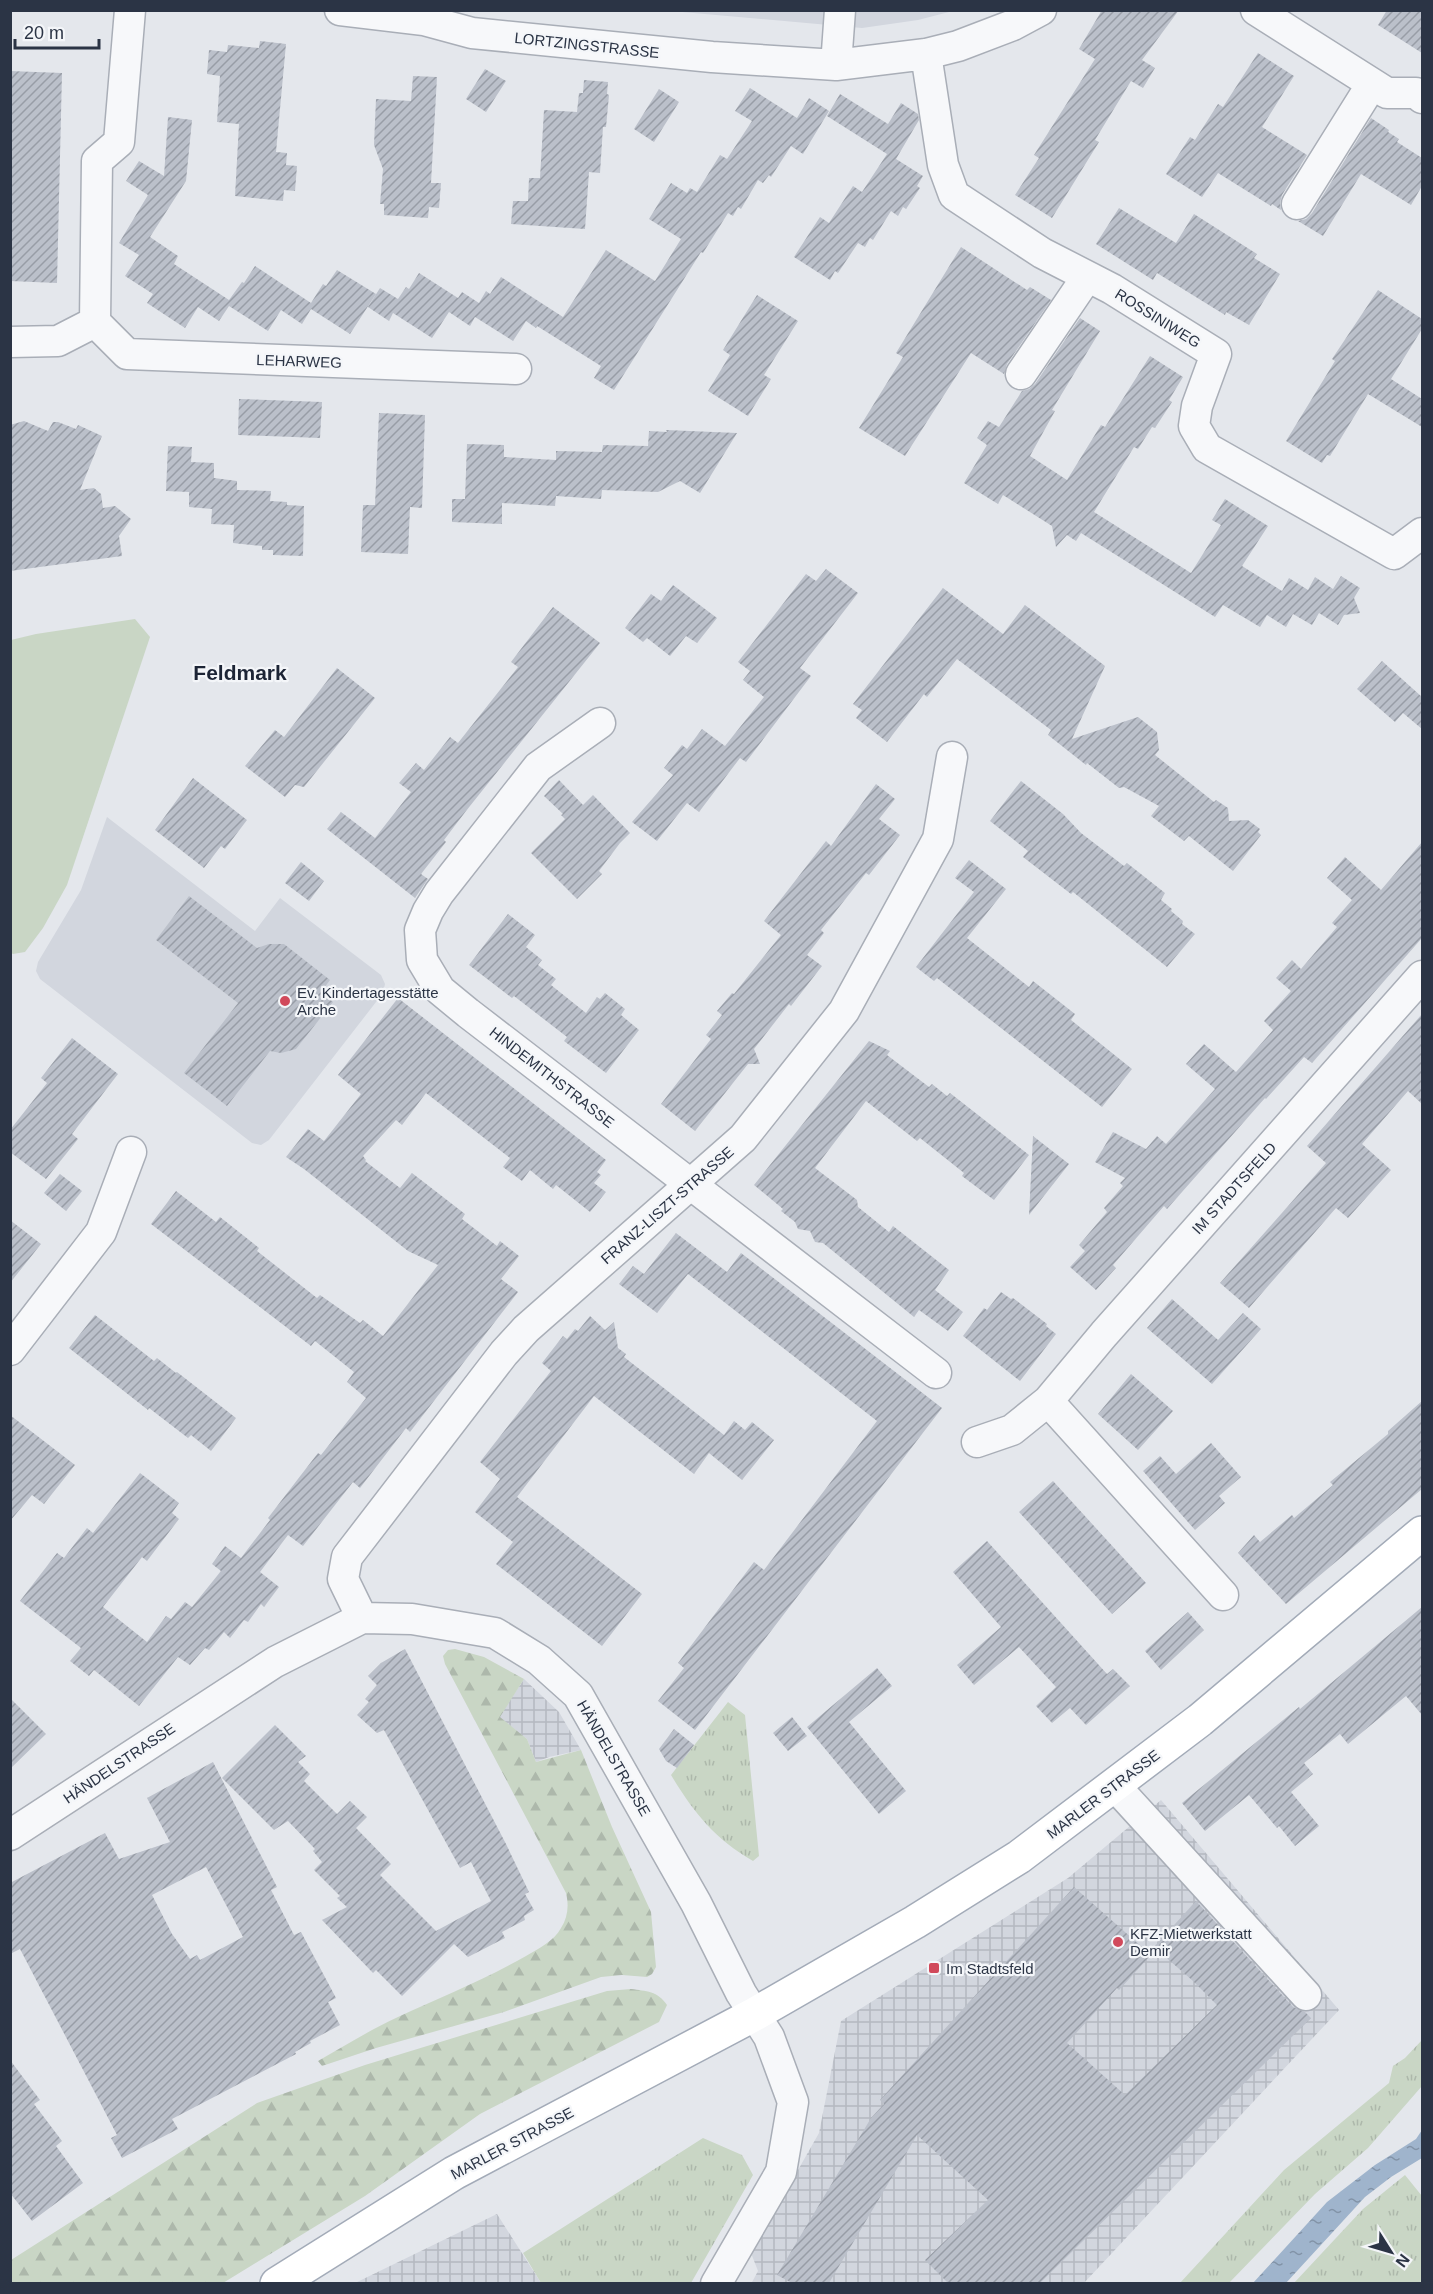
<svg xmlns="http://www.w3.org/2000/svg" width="1433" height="2294" font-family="Helvetica,sans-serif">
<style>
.built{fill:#d2d6de}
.industrial{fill:url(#industrial-grid)}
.grass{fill:url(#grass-tufts)}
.forest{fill:url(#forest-firs)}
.park{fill:#c9d6c5}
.water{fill:url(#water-ripples)}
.building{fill:url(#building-hatch);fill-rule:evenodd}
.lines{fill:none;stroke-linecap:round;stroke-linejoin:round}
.minor-casing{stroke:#a9aeb7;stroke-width:33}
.major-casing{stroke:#a3abb8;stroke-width:36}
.minor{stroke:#f7f8fa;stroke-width:30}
.major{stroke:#fff;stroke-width:33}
.poi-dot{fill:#d1495b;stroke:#f4f6f9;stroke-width:2}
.labels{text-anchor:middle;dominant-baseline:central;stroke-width:4.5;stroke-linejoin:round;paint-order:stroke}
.street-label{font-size:15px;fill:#2b3445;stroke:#f4f6f9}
.poi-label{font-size:15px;fill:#2b3445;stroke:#f4f6f9;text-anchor:start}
.district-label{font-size:21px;font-weight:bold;fill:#1d2536;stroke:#f4f6f9}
</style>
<defs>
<pattern id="industrial-grid" width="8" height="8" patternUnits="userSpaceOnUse" patternTransform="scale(1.5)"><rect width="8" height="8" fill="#d2d6de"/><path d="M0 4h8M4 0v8" fill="none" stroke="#b4b8c0"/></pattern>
<pattern id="grass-tufts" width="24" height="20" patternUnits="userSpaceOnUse" patternTransform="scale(1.5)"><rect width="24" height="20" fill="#c9d6c5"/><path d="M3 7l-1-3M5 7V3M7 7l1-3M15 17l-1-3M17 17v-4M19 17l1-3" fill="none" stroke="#adb8ab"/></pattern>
<pattern id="forest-firs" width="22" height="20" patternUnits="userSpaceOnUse" patternTransform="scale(1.5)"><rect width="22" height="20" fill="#c9d6c5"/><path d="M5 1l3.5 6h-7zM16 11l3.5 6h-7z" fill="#adb8ab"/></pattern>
<pattern id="water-ripples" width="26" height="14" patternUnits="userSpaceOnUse" patternTransform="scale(1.5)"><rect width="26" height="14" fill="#9fb4cc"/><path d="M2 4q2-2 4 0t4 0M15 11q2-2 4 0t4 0" fill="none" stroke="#8293a7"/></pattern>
<pattern id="building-hatch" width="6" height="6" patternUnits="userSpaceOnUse" patternTransform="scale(1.5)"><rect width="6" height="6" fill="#bbc0ca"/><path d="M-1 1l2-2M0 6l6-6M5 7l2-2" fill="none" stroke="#989da6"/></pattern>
</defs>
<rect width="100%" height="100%" fill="#e4e7ec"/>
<!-- built -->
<path class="built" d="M671 11H953L918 20 862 28Z
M107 817 255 931 280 898 381 975 385 984 383 993 269 1140 261 1145 252 1143 40 979 36 971 38 962 81 890Z"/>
<!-- industrial -->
<path class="industrial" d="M524 1679 559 1712 581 1750 549 1757 536 1762 527 1739 499 1717Z
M1161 1800 1339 2010 1084 2283 751 2284 758 2271 751 2253 819 2133 841 2021 1068 1878Z
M497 2214 541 2283 353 2284Z"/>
<!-- grass -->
<path class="grass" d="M728 1702 745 1715 759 1856 753 1861C714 1838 694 1813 671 1775Z
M1422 2040V2086L1368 2148 1315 2194 1229 2283H1180L1284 2170 1389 2083 1393 2066 1405 2058Z
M703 2138 742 2155 753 2175 691 2283H541L523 2253Z
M1405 2175 1422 2196V2283H1294L1363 2209Z"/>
<!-- forest -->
<path class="forest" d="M455 1649 484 1657 524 1679 500 1717 527 1739 536 1762 581 1750 612 1827 651 1912 656 1967 652 1974 647 1977 622 1975 601 1977 504 2012 376 2048 322 2066 318 2061C344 2046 370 2030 398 2017 441 1997 484 1980 526 1956 538 1949 554 1941 561 1928 568 1917 569 1905 566 1893L445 1664 443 1656 448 1650Z
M631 1989C646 1991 658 1991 667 2005L659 2022 480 2114 365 2196 223 2283H11V2260L257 2103 365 2065 607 1991Z"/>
<!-- park -->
<path class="park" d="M135 619 150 637 67 885 43 928 25 952 13 954 10 952 11 640 36 634Z"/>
<!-- water -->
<path class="water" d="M1422 2130V2158L1391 2177 1365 2197 1286 2283H1253L1327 2202 1375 2165 1416 2139Z"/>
<!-- building -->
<path class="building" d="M1102 10H1179L1142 60 1155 68 1143 88 1131 81 1095 140 1099 142 1052 218 1015 195 1039 158 1034 155 1095 59 1079 49Z
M1387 10H1422V53L1378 25Z
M260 41 286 44 276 152 287 153 286 165 297 166 295 191 284 190 283 201 235 196 239 124 217 122 220 76 207 74 209 50 227 52 228 45 259 48Z
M1258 53 1294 76 1262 127 1307 155 1282 195 1280 203 1281 210 1272 204 1271 206 1218 173 1202 197 1166 174 1190 137 1195 140 1218 104 1223 107Z
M485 69 506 81 486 112 466 99Z
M10 71 62 73 57 283 10 281Z
M413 76 437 77 431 183H441L439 208 429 207 428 218 384 215V204H380L383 169 374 145 376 99 411 101Z
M584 80 608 82 607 94 609 95 606 127H603L600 173 589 172 585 229 511 224 513 201H528L529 178H540L544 110 577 112 579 93H583Z
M750 88 797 118 809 98 829 111 803 154 791 146 771 177 769 175 763 183 758 180 741 209 738 207 733 216 728 213 703 253 701 252 614 390 594 378 601 366 537 326 536 328 526 321 513 341 475 317 470 326 449 312 432 338 393 313 389 321 368 307 380 288 398 299 406 287 409 289 419 273 458 298 462 292 479 303 486 291 490 294 501 277 563 317 606 250 655 281 681 239 649 219 671 183 687 193 690 188 697 192 720 155 727 159 752 121 735 111Z
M659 89 679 102 654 142 634 129Z
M840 94 888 124 901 103 918 114 919 120 896 159 923 176 917 186 920 188 906 209 903 207 898 216 891 211 873 240 870 238 865 247 858 243 838 273 835 271 830 280 794 257 820 217 829 223 853 186 862 192 887 154 827 116Z
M168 117 192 120 186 181 150 237 178 256 174 264 229 300 242 282 244 283 255 266 311 303 323 284 326 286 337 270 376 294 350 334 311 309 302 324 281 310 268 331 229 306 219 321 198 307 185 328 147 303 153 294 125 276 139 255 119 243 148 195 126 181 139 161 164 176Z
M1371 118 1389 130 1388 132 1399 139 1397 142 1422 158V186L1411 205 1361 174 1323 236 1298 221 1306 219 1312 213Z
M1119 208 1176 243 1194 214 1257 254 1254 258 1280 274 1249 325 1226 312 1225 315 1157 273 1153 280 1096 244Z
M961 247 1027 290 1030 287 1051 300 1007 364 1004 374 971 353 905 456 859 428 903 357 896 353Z
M1378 290 1422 319V329L1391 379 1422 399V427L1368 394 1330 456 1327 455 1322 463 1286 441 1335 361 1332 359Z
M757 295 798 321 764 375 771 379 748 416 708 391 730 355 723 350Z
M1080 318 1100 331 1052 410 1055 411 1030 456 1067 480 1101 425 1105 427 1150 356 1183 377 1169 400 1172 402 1155 428 1152 427 1138 449 1134 447 1094 512 1191 573 1221 525 1212 520 1225 499 1268 526 1242 566 1282 591 1289 578 1308 590 1315 577 1333 589 1341 576 1360 588 1354 598 1360 613 1344 615 1338 625 1319 613 1312 625 1293 614 1286 627 1267 615 1260 627 1223 605 1215 617 1081 533 1076 541 1067 535 1056 547 1052 526 1003 495 998 504 964 483 987 445 977 438 988 421 999 427 1022 391 1029 389 1035 384Z
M239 399 322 402 320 438 238 435Z
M379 413 425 415 422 508 410 507 408 554 361 552 363 505H375Z
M24 421 48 431 53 422H58L76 429 78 425 102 436 80 490 94 488 101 494 103 508 115 506 131 519 119 536 122 556 10 571V425Z
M666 430 737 433 700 493 680 481 658 492 602 490 601 499 556 496 555 506 502 503V524L452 522V499H465L467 444 504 445V457L556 460V451L602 452 603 445 648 446 649 431 667 432Z
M168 446 192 447 191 462 214 463V478L237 481V490L271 491 270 501 287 502V505L304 506 303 556 273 555V550H262V546L233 543 234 525 211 524 212 509 189 507V492L166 491Z
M826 569 858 593 800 668 811 676 746 762 740 758 699 812 687 803 657 841 632 822 673 775 664 768 682 745 687 749 702 729 725 746 764 697 743 680 750 671 738 662 806 574 816 581Z
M673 585 717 618 697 643 686 636 670 656 647 638 643 642 625 628 651 594 661 601Z
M943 588 1003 634 1025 605 1105 666 1072 739 1138 717 1157 732 1159 750 1155 755 1214 802 1216 800 1228 808 1229 821 1248 820 1260 829 1258 832 1261 835 1233 871 1189 836 1184 841 1151 816 1159 806 1124 787 1119 788 1087 763 1086 765 1048 735 1051 730 957 659 927 697 924 694 887 742 856 718 862 710 853 704Z
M553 607 600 643 466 811 444 840 446 842 421 874 428 879 415 898 327 829 341 812 375 838 411 792 399 783 416 763 424 770 450 737 458 743 518 667 511 662Z
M1382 661 1422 697V729L1403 713 1395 722 1357 689Z
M337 668 375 698 304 787 295 785 285 797 245 766 275 730 284 737Z
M193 778 247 820 225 849 221 846 204 868 155 830Z
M559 780 583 805 593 795 630 833 620 843 599 871 602 874 577 899 531 853 565 819 561 815 563 814 544 796Z
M1021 781 1063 814 1081 833 1124 866 1127 863 1165 893 1161 900 1172 909 1171 911 1183 921 1182 924 1195 934 1167 967 1073 892 1071 894 1023 857 1028 851 990 821Z
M876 784 895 799 879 819 900 835 869 875 866 873 821 930 824 933 807 955 822 966 791 1006 789 1004 754 1049 760 1064H748L695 1131 661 1104 711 1039 706 1035 722 1015 717 1011 732 993 734 994 781 935 764 921 826 841 831 846Z
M1422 842V938L1312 1063 1304 1057 1266 1099 1265 1098 1167 1209 1164 1206 1113 1265 1116 1268 1096 1290 1070 1267 1085 1251 1079 1245 1107 1212 1104 1208 1123 1186 1120 1183 1125 1178 1095 1162 1113 1132 1146 1149 1157 1136 1166 1144 1215 1089 1186 1064 1204 1044 1236 1072 1273 1030 1264 1021 1291 991 1276 978 1292 960 1301 969 1337 927 1332 923 1352 900 1327 878 1345 857 1381 890Z
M969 860 1006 889 967 938 1029 987 1033 981 1075 1014 1071 1020 1132 1069 1102 1107 937 978 934 981 916 967 974 892 955 878Z
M301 862 324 881 309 901 285 883Z
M189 896 257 948 269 944H284L330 980 321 992 333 1002 296 1049 281 1053 270 1051 227 1106 184 1073 238 1003 156 940Z
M508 914 535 935 526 947 542 960 538 965 556 979 551 985 586 1013 597 997 600 999 605 993 625 1009 621 1015 639 1030 606 1073 564 1041 567 1037 514 996 512 998 469 965Z
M398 998 606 1160 597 1172 601 1175 594 1183 606 1192 590 1212 556 1185 553 1189 530 1170 522 1181 503 1167 510 1158 426 1093 402 1125 396 1120 363 1156 366 1160 365 1161 400 1188 412 1173 465 1214 462 1219 497 1246 500 1241 519 1256 501 1279 518 1292 410 1432 406 1428 360 1488 353 1482 303 1546 288 1535 260 1572 279 1587 264 1607 261 1604 248 1622 244 1620 230 1638 224 1632 209 1650 205 1648 190 1665 178 1657 139 1706 94 1670 89 1676 70 1661 81 1648 20 1601 57 1553 64 1558 87 1528 93 1533 140 1473 179 1503 172 1513 179 1519 147 1561 142 1557 103 1607 147 1642 166 1616 171 1619 185 1602 192 1607 221 1571 212 1564 225 1546 241 1558 270 1520 268 1518 301 1475 318 1453 321 1455 366 1398 347 1382 354 1372 315 1341 311 1346 151 1224 176 1191 216 1222 220 1217 259 1248 257 1251 317 1298 320 1295 360 1323 363 1320 383 1336 438 1265 408 1251 304 1169 286 1157 308 1129 324 1141 361 1094 338 1075Z
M1422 1014V1104L1408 1091 1362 1144 1391 1170 1348 1218 1336 1208 1249 1308 1220 1283 1326 1163 1307 1146Z
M72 1038 118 1074 72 1134 78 1139 46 1179 10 1152V1130L47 1083 41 1078Z
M869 1041 890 1051 887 1055 929 1087 932 1084 947 1096 950 1093 1029 1155 994 1200 962 1176 964 1173 920 1138 917 1141 866 1101 815 1168 857 1200 858 1207 889 1232 893 1226 949 1270 935 1290 963 1312 948 1331 919 1310 914 1317 823 1243 815 1242 810 1231 798 1229 795 1222 781 1211 783 1209 754 1185Z
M1033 1136 1069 1164 1029 1215Z
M60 1174 82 1191 66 1211 44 1193Z
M10 1220 41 1244 10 1283Z
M676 1233 727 1272 741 1253 942 1408 695 1730 658 1701 684 1668 678 1663 754 1562 764 1570 877 1421 688 1274 657 1313 619 1284 633 1266 644 1274Z
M1001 1292 1011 1299 1013 1298 1047 1324 1046 1326 1056 1334 1020 1381 963 1336 984 1308 987 1310Z
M1172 1299 1218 1340 1243 1313 1261 1329 1212 1384 1147 1328Z
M95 1315 154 1361 157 1358 176 1373 177 1372 236 1418 211 1451 191 1435 188 1438 149 1408 148 1410 69 1348Z
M590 1316 605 1330 614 1322 618 1348 626 1354 624 1357 724 1435 734 1421 745 1430 752 1422 774 1440 742 1480 709 1453 694 1474 594 1396 517 1497 642 1594 602 1646 496 1564 513 1542 475 1512 500 1479 480 1462 551 1371 542 1363 563 1336 567 1339 575 1329 578 1331Z
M1131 1374 1173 1411 1138 1450 1098 1414Z
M1422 1401V1489L1286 1604 1238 1553 1254 1535 1260 1542 1292 1515 1294 1518 1333 1485 1330 1482 1388 1434V1431Z
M10 1415 75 1465 44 1504 32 1495 10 1521Z
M1211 1443 1241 1477 1219 1496 1225 1503 1195 1530 1143 1471 1160 1456 1176 1474Z
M1053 1481 1146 1583 1112 1614 1019 1512Z
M987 1541 1107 1674 1113 1669 1130 1686 1086 1725 1070 1708 1052 1723 1036 1706 1056 1687 1019 1647 974 1685 957 1665 1001 1627 953 1572Z
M1422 1607V1715L1406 1696 1348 1744 1340 1734 1304 1763 1313 1774 1291 1792 1319 1826 1295 1846 1279 1826 1277 1828 1249 1795 1205 1831 1182 1803 1299 1707 1300 1709Z
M1188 1612 1204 1630 1161 1670 1145 1651Z
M405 1649 506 1844 529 1892 525 1894 534 1910 524 1916 525 1920 502 1932 505 1938 468 1957 454 1944 402 1996 376 1970 373 1973 322 1920 347 1907 337 1898 340 1896 314 1870 322 1862 313 1851 315 1849 288 1821 274 1830 222 1778 275 1725 306 1756 298 1762 310 1774 304 1781 337 1814 350 1801 367 1817 356 1828 391 1864 380 1875 436 1931 491 1901 471 1862 460 1868 384 1730 377 1733 357 1715 369 1702 365 1699 377 1685 368 1676 381 1663Z
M877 1668 892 1686 849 1722 906 1791 879 1814 807 1727Z
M10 1698 46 1734 10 1769Z
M792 1717 807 1736 788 1751 773 1733Z
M674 1729 694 1745 677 1768 666 1761 659 1749Z
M213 1762 277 1887 271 1890 294 1935 301 1932 336 1998 328 2002 340 2025 310 2041 311 2043 295 2052 296 2054 172 2119 178 2129 122 2158 111 2138 117 2135 20 1949 10 1954V1883L105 1833 119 1859 170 1842 147 1798ZM206 1867 243 1937 200 1960 197 1955 190 1959 172 1934 152 1895Z
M1074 1887 1151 1955 1119 1990 1117 1988 1067 2043 1125 2095 1217 2005 1193 1981 1154 1947 1196 1901 1293 2007 1305 2012 1311 2018 1040 2283H948L925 2260 988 2200 917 2135 829 2283H792L777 2275 871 2118 884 2104 880 2100Z
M10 2060 40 2100 34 2104 62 2141 56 2146 83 2183 32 2221 10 2193Z"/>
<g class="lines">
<defs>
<path id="minor" d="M340 10 424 20 472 33 712 57 836 65 926 54 958 46 1013 25 1041 10
M1256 10 1387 93H1416L1422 98
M926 54 943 165 954 195 1042 253 1112 289 1216 354 1197 406 1194 426 1207 448 1394 554 1422 533
M836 65 840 10
M1297 204 1372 84
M95 322 127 354 516 369
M10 342 58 341 95 322 97 161 119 142 130 10
M1021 374 1087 277
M600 723 538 767 439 893 428 911 420 930 422 960 440 990 468 1013 936 1373
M10 1350 101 1232 131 1152
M977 1442 1012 1430 1048 1401
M1223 1595 1048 1401 1104 1334 1422 976
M362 1618 343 1579 347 1557 504 1353 526 1329 743 1138 844 1011 938 839 952 757
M1114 1785 1306 1995
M10 1835 275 1662 362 1618 412 1619 495 1633 539 1660 578 1695 696 1903 741 1993 769 2037 793 2102 781 2172 716 2284"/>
<path id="major" d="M277 2284 454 2173 755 2014 915 1922 1019 1857 1200 1720 1422 1533"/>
</defs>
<!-- minor casing -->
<use href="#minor" class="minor-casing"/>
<!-- major casing -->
<use href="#major" class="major-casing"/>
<!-- minor -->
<use href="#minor" class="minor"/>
<!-- major -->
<use href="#major" class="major"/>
</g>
<!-- markers -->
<g class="poi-dot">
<circle cx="285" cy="1001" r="6"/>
<circle cx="1118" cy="1942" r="6"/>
<rect x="928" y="1962" width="12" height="12" rx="3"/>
</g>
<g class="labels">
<!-- street labels -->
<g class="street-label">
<text transform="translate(587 45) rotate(6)">LORTZINGSTRASSE</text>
<text transform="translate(1158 318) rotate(32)">ROSSINIWEG</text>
<text transform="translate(299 361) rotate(2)">LEHARWEG</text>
<text transform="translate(552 1077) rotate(38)">HINDEMITHSTRASSE</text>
<text transform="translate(1234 1188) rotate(-48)">IM STADTSFELD</text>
<text transform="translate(667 1205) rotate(-41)">FRANZ-LISZT-STRASSE</text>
<text transform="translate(614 1758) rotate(60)">HÄNDELSTRASSE</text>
<text transform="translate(119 1763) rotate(-34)">HÄNDELSTRASSE</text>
<text transform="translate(1103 1794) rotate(-37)">MARLER STRASSE</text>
<text transform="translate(512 2143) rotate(-28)">MARLER STRASSE</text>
</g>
<!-- poi labels -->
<g class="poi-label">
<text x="297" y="992">Ev. Kindertagesstätte<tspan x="297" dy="17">Arche</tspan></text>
<text x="1130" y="1933">KFZ-Mietwerkstatt<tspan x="1130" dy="17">Demir</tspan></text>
<text x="946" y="1968">Im Stadtsfeld</text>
</g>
<!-- district labels -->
<g class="district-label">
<text x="240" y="672">Feldmark</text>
</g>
</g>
<!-- border -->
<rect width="1433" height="2294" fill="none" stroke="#2b3445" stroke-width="24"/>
<!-- north arrow -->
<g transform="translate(1391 2252) rotate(127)" stroke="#f4f6f9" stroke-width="4.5" paint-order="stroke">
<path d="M0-4.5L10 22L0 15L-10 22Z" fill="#2b3445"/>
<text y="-9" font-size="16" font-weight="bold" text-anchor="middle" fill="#2b3445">N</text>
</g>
<!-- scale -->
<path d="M15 39v9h84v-9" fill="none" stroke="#2b3445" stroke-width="3"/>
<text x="24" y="39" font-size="18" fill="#2b3445" stroke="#f4f6f9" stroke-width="4.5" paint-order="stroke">20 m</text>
</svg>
